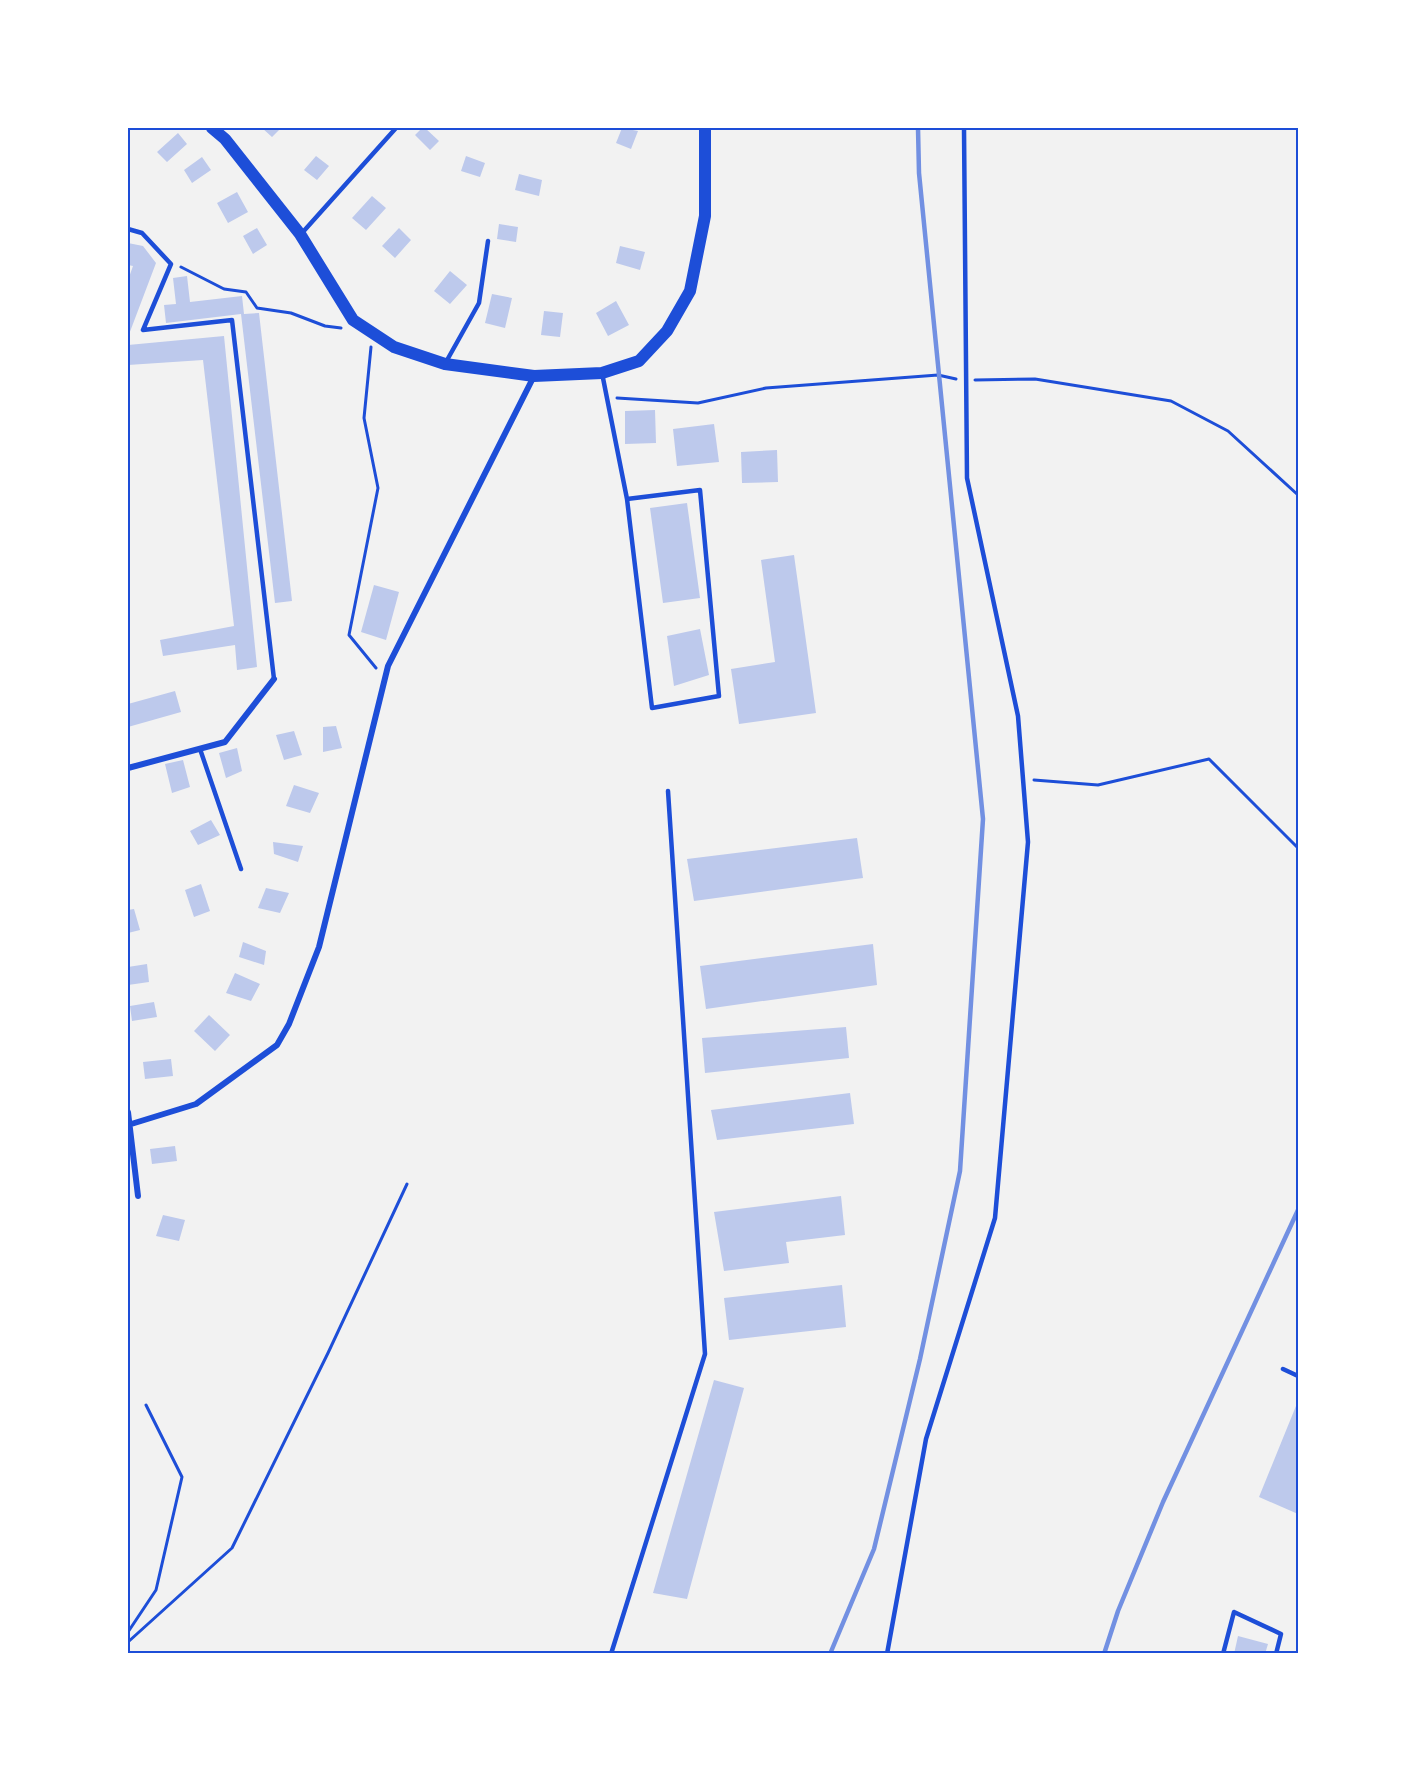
<svg xmlns="http://www.w3.org/2000/svg" width="1426" height="1781" font-family="'Libre Baskerville',serif">
<style>
.building{fill:#bdc9ec}
.lines{fill:none;stroke-linecap:round;stroke-linejoin:round}
.path{stroke:#1d4ed8;stroke-width:3}
.service{stroke:#1d4ed8;stroke-width:4.5}
.minor{stroke:#1d4ed8;stroke-width:6}
.secondary{stroke:#1d4ed8;stroke-width:12}
.rail{stroke:#7290e2;stroke-width:4.5}
.neatline{fill:none;stroke:#1d4ed8;stroke-width:2}
</style>
<rect width="100%" height="100%" fill="#f2f2f2"/>
<!-- building -->
<path class="building" d="M262 128H281L272 137Z
M422 128H425L439 141 430 150 415 135Z
M622 128 638 131 631 149 616 143Z
M178 133 187 144 167 162 157 152Z
M316 156 329 166 317 180 304 170Z
M466 156 485 163 480 177 461 171Z
M202 157 211 170 192 183 184 170Z
M519 174 542 180 539 196 515 190Z
M237 192 248 212 228 223 217 203Z
M372 196 386 208 366 230 352 218Z
M499 224 518 227 516 242 497 239Z
M257 228 267 245 253 254 243 236Z
M399 228 411 240 395 258 382 246Z
M128 243 143 246 156 263 128 337V280L133 266 128 265Z
M620 246 645 252 640 270 616 263Z
M450 271 467 285 450 304 434 291Z
M187 276 190 302 242 296 244 314 259 313 292 601 275 603 241 314 166 323 164 305 176 304 173 278Z
M492 294 512 298 505 328 485 323Z
M616 301 629 325 608 336 596 313Z
M544 311 563 313 560 337 541 335Z
M224 336 257 667 237 670 235 645 163 656 160 640 234 626 203 360 128 365V345Z
M655 410 656 443 625 444V411Z
M714 424 719 462 677 466 673 429Z
M777 450 778 482 742 483 741 452Z
M687 503 700 598 663 603 650 508Z
M794 555 816 713 739 724 731 669 775 662 761 560Z
M374 585 399 592 386 640 361 632Z
M700 629 709 675 674 686 667 636Z
M175 691 181 712 128 727V704Z
M336 726 342 748 323 752V727Z
M294 731 302 755 284 760 276 735Z
M237 748 242 771 226 778 219 753Z
M183 760 190 787 172 793 165 764Z
M294 785 319 793 310 813 286 806Z
M211 820 220 835 198 845 190 831Z
M857 838 863 878 694 901 687 859Z
M273 842 303 846 298 862 274 854Z
M201 884 210 911 194 917 185 890Z
M266 888 289 893 280 913 258 908Z
M134 909 140 930 128 933V910Z
M243 942 266 951 264 965 239 957Z
M873 944 877 985 706 1009 700 966Z
M147 964 149 982 128 985V967Z
M235 973 260 984 251 1001 226 993Z
M154 1002 157 1017 132 1021 130 1006Z
M209 1015 230 1035 215 1051 194 1031Z
M846 1027 849 1058 705 1073 702 1038Z
M171 1059 173 1076 145 1079 143 1062Z
M850 1093 854 1124 717 1140 711 1110Z
M175 1146 177 1161 152 1164 150 1149Z
M841 1196 845 1235 786 1242 789 1263 724 1271 714 1212Z
M163 1215 185 1220 179 1241 156 1236Z
M842 1285 846 1327 729 1340 724 1298Z
M714 1380 744 1388 687 1599 653 1593Z
M1298 1401V1514L1259 1497Z
M1238 1636 1268 1644 1265 1654H1234Z"/>
<g class="lines">
<!-- path -->
<path class="path" d="M181 267 224 289 246 292 257 308 291 313 325 326 341 328
M371 347 364 418 378 488 349 635 376 668
M975 380 1035 379 1171 401 1228 431 1298 495
M617 398 698 403 766 388 938 375 956 379
M1034 780 1098 785 1209 759 1298 848
M128 1632 156 1590 182 1477 146 1405
M128 1642 232 1548 328 1353 407 1184"/>
<!-- service -->
<path class="service" d="M128 229 142 233 171 264 143 330 232 320 274 679
M302 233 396 128
M446 362 479 303 488 241
M602 373 627 499 652 708 719 696 700 490 627 499
M200 749 241 869
M1283 1369 1298 1376
M611 1654 705 1354 668 791
M887 1654 926 1439 995 1218 1028 842 1018 716 967 478 964 128
M1223 1654 1234 1612 1281 1634 1276 1654"/>
<!-- minor -->
<path class="minor" d="M128 768 225 742 274 679
M128 1112 138 1196
M128 1125 196 1104 277 1045 289 1024 319 947 388 666 534 376"/>
<!-- secondary -->
<path class="secondary" d="M212 128 225 139 300 234 353 320 394 347 445 364 534 376 602 373 639 361 667 331 690 291 705 216V128"/>
<!-- rail -->
<path class="rail" d="M830 1654 874 1549 920 1359 960 1171 983 819 919 173 918 128
M1104 1654 1118 1611 1163 1502 1298 1210"/>
</g>
<!-- border -->
<rect width="1426" height="1781" fill="none" stroke="#ffffff" stroke-width="258"/>
<rect x="129" y="129" width="1168" height="1523" class="neatline"/>
</svg>
